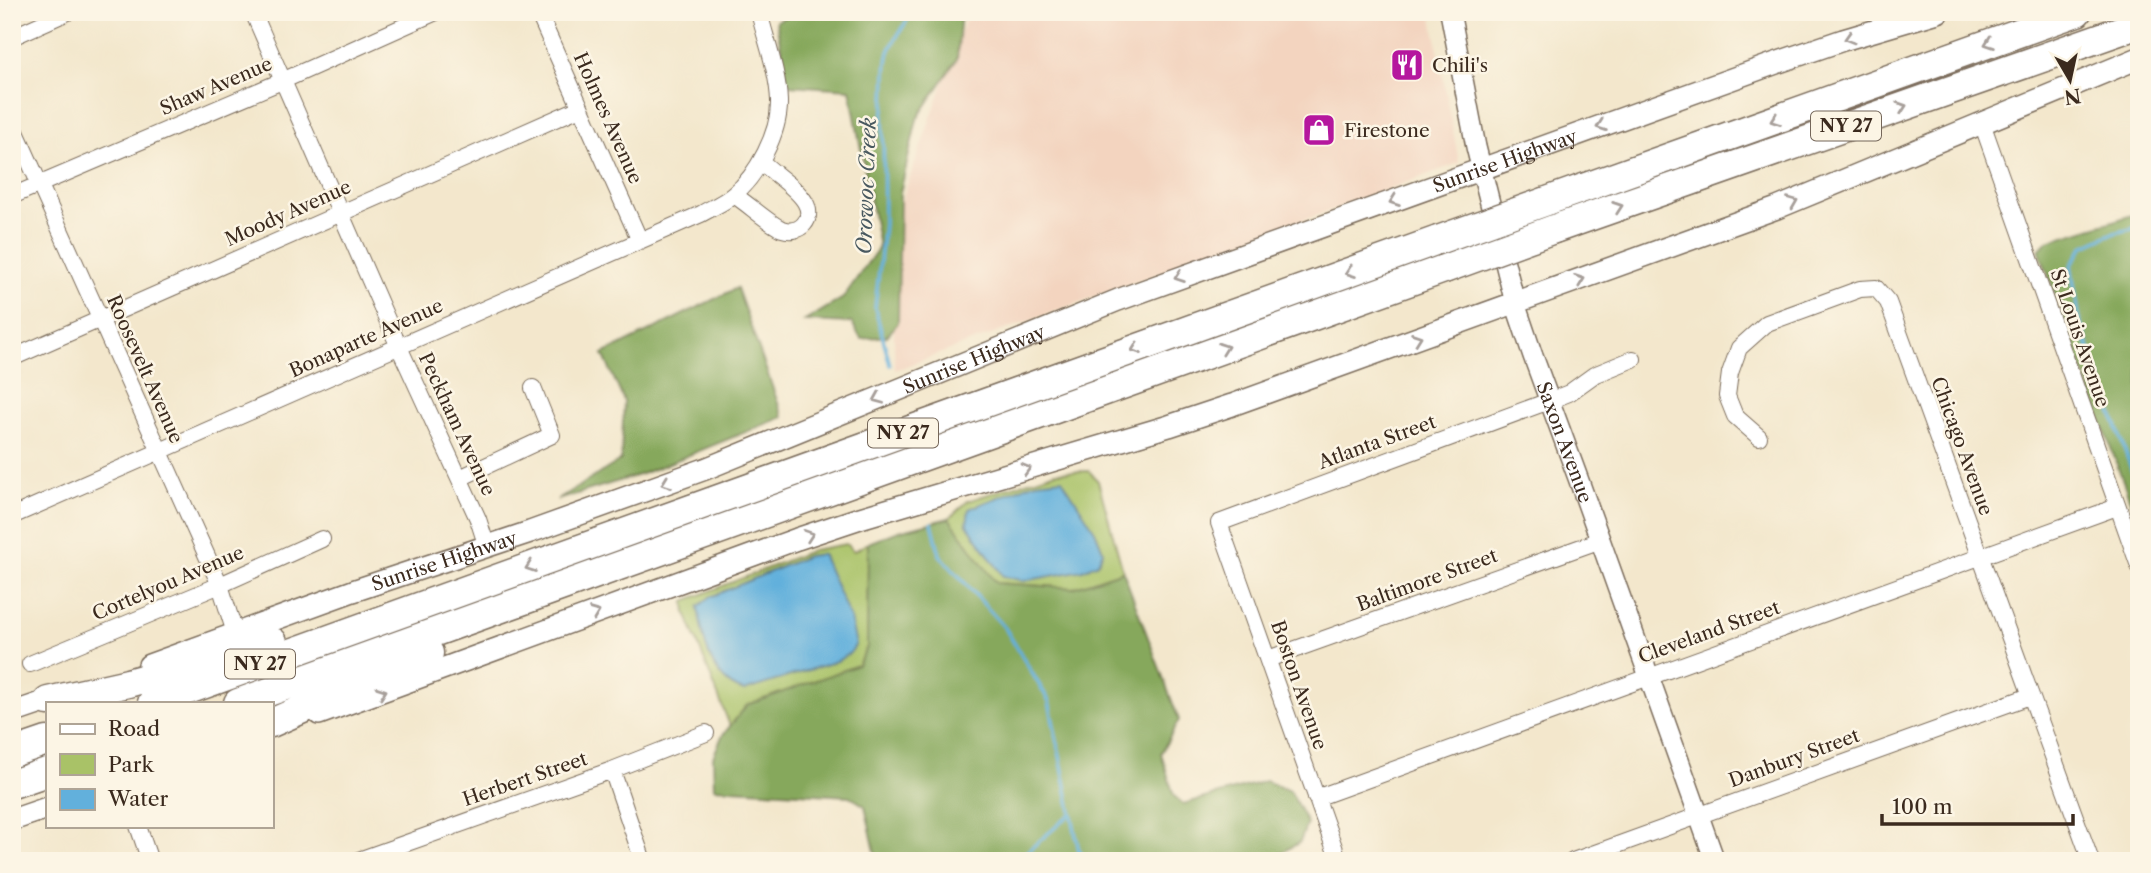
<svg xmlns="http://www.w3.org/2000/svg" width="2151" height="873" font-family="'Libre Caslon Text',serif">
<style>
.built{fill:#f3d4bf}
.green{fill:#a9c267;stroke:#727642;stroke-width:2;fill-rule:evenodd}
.forest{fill:#86a85c;stroke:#60693d;stroke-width:2}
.water{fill:#62b0dc;stroke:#4e6d7d;stroke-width:2}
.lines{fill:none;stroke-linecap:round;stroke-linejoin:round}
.stream{stroke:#62b0dc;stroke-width:3.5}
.minor-casing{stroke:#7b6c5b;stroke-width:18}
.tertiary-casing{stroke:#7b6c5b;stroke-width:22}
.secondary-casing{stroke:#7b6c5b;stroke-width:24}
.motorway-casing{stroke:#7b6c5b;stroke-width:31}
.minor{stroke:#fff;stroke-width:16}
.tertiary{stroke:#fff;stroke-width:19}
.secondary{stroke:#fff;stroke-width:21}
.motorway{stroke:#fff;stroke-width:28}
.motorway-bridge-casing{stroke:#7b6c5b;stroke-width:31;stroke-linecap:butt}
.motorway-bridge{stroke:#fff;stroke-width:28}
.oneway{stroke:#a79f9a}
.labels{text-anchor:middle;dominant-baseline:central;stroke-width:5;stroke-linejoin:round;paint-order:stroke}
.shield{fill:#fcf5e5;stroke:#75675a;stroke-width:2}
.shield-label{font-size:18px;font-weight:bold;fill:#3b2a1e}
.poi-label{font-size:19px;fill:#3b2a1e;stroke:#fcf5e5;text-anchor:start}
.street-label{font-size:19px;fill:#3b2a1e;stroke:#fcf5e5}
.water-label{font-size:21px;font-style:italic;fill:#495960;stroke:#fcf5e5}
</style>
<rect width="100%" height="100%" fill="#fcf5e5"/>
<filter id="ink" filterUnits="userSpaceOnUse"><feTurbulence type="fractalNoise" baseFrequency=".0143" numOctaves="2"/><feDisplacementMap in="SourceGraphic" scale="14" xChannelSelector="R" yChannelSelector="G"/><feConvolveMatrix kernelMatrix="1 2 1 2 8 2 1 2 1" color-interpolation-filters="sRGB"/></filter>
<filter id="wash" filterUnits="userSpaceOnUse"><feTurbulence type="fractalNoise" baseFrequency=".00686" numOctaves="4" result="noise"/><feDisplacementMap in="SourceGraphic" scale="28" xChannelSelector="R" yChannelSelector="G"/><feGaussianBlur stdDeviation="1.57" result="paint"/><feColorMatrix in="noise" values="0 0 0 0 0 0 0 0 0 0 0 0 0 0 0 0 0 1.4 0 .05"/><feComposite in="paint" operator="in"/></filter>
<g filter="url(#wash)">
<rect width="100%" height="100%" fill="#f3e7cc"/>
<!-- built -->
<path class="built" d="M965 12H1431L1459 163 895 370 891 231 966 18Z"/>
<!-- green -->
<path class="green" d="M1089 471 1098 481 1123 571 1073 588 996 583 949 518 968 501 1056 472ZM967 524 1095 531 1103 551 1098 563 1003 576Z
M868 543 867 647 858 665 748 705 730 726 686 613 685 601 813 550 846 544 854 551ZM822 555 837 661 748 689 710 597 808 556Z"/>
<!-- forest -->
<path class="forest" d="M798 12H961L957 59 917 119 900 193 898 323 887 336 861 339 852 323 805 321 843 298 879 247 850 89 788 85 776 21Z
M2139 213V525L2039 250 2047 241Z
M737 288 783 417 642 474 557 500 621 460 624 401 603 354Z
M949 518 996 583 1073 588 1123 571 1179 720 1161 753 1174 796 1183 804 1266 781 1290 791 1307 823 1300 842 1267 861H877L865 806 849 796 714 788 713 757 722 736 747 705 858 665 867 647 868 543 899 531Z"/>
<!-- water -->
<path class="water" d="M1062 479 1095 531 1103 551 1098 563 1083 570 1024 581 1003 576 967 524 969 509 1036 482Z
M822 554 850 618 856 644 850 653 837 661 744 691C710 681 702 637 698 607L710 597 808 556Z"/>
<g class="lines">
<!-- stream -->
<path class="stream" d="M2139 227 2111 234 2083 247 2071 266 2080 322 2139 491
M890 365 875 308 884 224 883 115C888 95 883 72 889 52 894 39 905 25 912 12
M932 523 940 555 1005 628 1049 701 1079 851 1084 861
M1016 861 1072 813"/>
</g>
</g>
<g filter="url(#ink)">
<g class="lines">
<defs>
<path id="minor" d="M253 12 399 347 478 519 487 547
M538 12 640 241
M12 37 68 12
M12 123 220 585 235 633
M1982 123 2139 566
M734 195C747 203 771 225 782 229 800 235 815 219 805 202 796 187 775 175 762 162
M12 196 282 81 436 12
M12 358 580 108
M1759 437 1735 416 1727 396 1730 373 1739 348 1767 323 1860 289 1876 288 1888 302 2091 861
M460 478 552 435 533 388
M12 516 701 214C711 208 724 203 733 195 757 176 780 132 779 101 778 72 766 41 759 12
M1268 659 1601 540
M30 664 220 585 322 539
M612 770 643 861
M1316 798 2117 507
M138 826 150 861
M356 861 612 770 706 733
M1339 861 1219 523 1549 401 1569 393 1594 375 1633 359
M1573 861 2030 696"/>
<g id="tertiary">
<path id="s1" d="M1450 12 1476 147 1515 303 1533 356 1578 478 1715 861"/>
</g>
<g id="secondary">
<path id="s2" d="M149 665 353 591 530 532 705 469 1118 300 1776 63 1843 40 1938 12"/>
<path d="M12 713 62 696"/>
<path d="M319 714 797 539 860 518 1169 426 1232 405 1777 208 2139 58"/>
<path d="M12 820 47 808"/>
</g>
<path id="motorway" d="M1547 201 2077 12
M1554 229 2139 24
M48 701 128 683 273 642
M152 703 1438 240
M238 703 1444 269
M271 723 429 653
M12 753 47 741
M12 784 47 772"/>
</defs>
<!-- minor casing -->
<use href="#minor" class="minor-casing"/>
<!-- tertiary casing -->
<use href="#tertiary" class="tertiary-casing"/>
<!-- secondary casing -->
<use href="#secondary" class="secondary-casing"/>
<!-- motorway casing -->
<use href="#motorway" class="motorway-casing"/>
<!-- minor -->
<use href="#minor" class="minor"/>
<!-- tertiary -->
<use href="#tertiary" class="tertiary"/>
<!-- secondary -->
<use href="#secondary" class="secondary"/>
<!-- motorway -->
<use href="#motorway" class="motorway"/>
<defs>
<path id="motorway-bridge" d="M1438 240 1547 201
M1444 269 1554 229"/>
</defs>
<!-- motorway-bridge casing -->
<use href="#motorway-bridge" class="motorway-bridge-casing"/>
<!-- motorway-bridge -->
<use href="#motorway-bridge" class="motorway-bridge"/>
</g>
<!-- one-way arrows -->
<defs><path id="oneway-chevron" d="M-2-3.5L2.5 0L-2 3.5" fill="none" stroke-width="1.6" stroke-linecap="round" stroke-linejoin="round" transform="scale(1.75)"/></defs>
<g class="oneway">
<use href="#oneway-chevron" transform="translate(1849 38) rotate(163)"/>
<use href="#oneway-chevron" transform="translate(1989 43) rotate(160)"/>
<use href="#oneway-chevron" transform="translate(1902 107) rotate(-19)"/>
<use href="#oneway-chevron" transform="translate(1775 120) rotate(160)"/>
<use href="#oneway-chevron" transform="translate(1601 126) rotate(160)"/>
<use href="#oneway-chevron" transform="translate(1394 201) rotate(160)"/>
<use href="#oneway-chevron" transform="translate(1793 202) rotate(-22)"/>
<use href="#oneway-chevron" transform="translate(1618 207) rotate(-19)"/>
<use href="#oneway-chevron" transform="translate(1350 272) rotate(160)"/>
<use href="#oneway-chevron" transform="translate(1179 277) rotate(160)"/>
<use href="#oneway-chevron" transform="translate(1580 280) rotate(-20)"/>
<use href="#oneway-chevron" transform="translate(1417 338) rotate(-20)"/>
<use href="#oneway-chevron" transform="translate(1224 348) rotate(-20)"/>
<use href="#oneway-chevron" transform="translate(1136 349) rotate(160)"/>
<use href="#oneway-chevron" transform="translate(878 399) rotate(157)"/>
<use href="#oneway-chevron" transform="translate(1026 469) rotate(-16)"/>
<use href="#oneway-chevron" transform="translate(666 483) rotate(160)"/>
<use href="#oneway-chevron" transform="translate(809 535) rotate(-19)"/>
<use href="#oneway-chevron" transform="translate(530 567) rotate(160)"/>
<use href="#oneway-chevron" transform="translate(595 613) rotate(-21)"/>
<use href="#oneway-chevron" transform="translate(382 692) rotate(-20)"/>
</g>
</g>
<!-- icons -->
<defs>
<symbol id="restaurant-square" viewBox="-11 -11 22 22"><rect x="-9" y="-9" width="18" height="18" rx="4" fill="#b5179e" stroke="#fcf5e5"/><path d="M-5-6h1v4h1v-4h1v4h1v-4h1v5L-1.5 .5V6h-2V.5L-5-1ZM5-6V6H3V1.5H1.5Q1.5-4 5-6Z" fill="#fff"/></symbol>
<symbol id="shop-square" viewBox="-11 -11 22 22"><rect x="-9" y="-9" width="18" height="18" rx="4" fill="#b5179e" stroke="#fcf5e5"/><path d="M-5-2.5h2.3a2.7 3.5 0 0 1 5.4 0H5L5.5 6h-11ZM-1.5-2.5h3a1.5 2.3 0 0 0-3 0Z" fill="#fff"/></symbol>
</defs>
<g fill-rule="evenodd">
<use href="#restaurant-square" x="1388" y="46" width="38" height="38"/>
<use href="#shop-square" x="1300" y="111" width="38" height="38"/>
</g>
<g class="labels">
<!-- shield labels -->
<g class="shield">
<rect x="1811" y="111.5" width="70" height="29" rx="5"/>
<rect x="868" y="418.5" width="70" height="29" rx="5"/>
<rect x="225" y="649.5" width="70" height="29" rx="5"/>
</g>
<g class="shield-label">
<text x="1846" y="126">NY 27</text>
<text x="903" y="433">NY 27</text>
<text x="260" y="664">NY 27</text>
</g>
<!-- poi labels -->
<g class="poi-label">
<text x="1432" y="65">Chili's</text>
<text x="1344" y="130">Firestone</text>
</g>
<!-- street labels -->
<g class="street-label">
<text transform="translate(216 86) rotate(-23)">Shaw Avenue</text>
<text transform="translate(608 118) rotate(66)">Holmes Avenue</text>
<text stroke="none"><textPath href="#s2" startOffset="1447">Sunrise Highway</textPath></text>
<text transform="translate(288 213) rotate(-24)">Moody Avenue</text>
<text transform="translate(366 338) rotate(-24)">Bonaparte Avenue</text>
<text transform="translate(2080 338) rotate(71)">St Louis Avenue</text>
<text stroke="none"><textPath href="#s2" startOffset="880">Sunrise Highway</textPath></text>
<text transform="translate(145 369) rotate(66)">Roosevelt Avenue</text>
<text transform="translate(457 424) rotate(65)">Peckham Avenue</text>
<text transform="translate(1377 442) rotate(-20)">Atlanta Street</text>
<text stroke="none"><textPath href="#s1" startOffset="446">Saxon Avenue</textPath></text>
<text transform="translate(1962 446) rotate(70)">Chicago Avenue</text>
<text stroke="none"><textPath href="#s2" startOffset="313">Sunrise Highway</textPath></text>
<text transform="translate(1427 580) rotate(-20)">Baltimore Street</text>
<text transform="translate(168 583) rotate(-23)">Cortelyou Avenue</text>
<text transform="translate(1709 632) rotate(-20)">Cleveland Street</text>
<text transform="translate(1299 685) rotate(71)">Boston Avenue</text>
<text transform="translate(1794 758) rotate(-20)">Danbury Street</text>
<text transform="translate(525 779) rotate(-19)">Herbert Street</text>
</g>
<!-- water labels -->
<g class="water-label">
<text transform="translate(866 186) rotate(-88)">Orowoc Creek</text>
</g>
</g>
<!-- margin -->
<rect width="2151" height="873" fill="none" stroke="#fcf5e5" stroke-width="42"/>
<!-- legend -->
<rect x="46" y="702" width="228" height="126" fill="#fcf5e5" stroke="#afa495" stroke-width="2"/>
<rect x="60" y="724" width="35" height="10" fill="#ffffff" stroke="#afa495" stroke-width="2"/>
<text x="108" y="736" font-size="21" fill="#3b2a1e">Road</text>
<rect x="60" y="754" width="35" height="21" fill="#a9c267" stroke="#afa495" stroke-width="2"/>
<text x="108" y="772" font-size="21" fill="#3b2a1e">Park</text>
<rect x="60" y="789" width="35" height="21" fill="#62b0dc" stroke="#afa495" stroke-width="2"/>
<text x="108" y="806" font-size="21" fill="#3b2a1e">Water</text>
<!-- north arrow -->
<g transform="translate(2070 80) rotate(171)" stroke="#fcf5e5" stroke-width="5" paint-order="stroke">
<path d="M0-5L12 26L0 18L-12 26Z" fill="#3b2a1e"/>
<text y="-10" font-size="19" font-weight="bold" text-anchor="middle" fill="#3b2a1e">N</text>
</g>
<!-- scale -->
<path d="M1882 814v10h191v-10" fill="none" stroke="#3b2a1e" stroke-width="3.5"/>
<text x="1892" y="814" font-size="21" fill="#3b2a1e" stroke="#fcf5e5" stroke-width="5" paint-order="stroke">100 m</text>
</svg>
